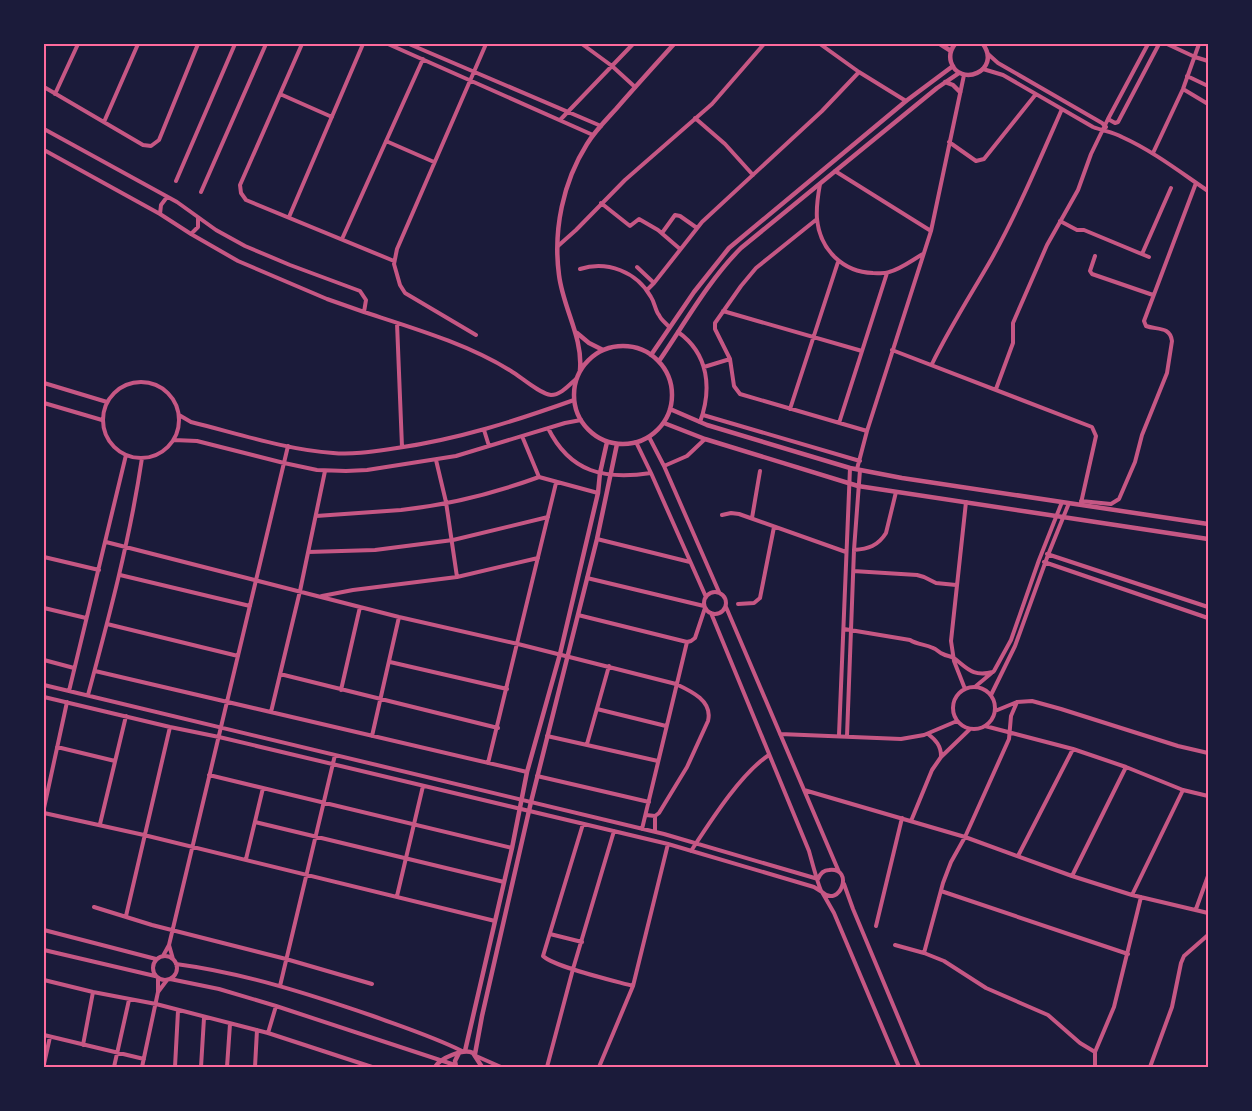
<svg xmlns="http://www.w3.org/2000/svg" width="1252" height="1111" font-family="'IBM Plex Sans',sans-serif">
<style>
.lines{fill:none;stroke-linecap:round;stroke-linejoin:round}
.minor{stroke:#c65784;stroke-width:4}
.tertiary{stroke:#c65784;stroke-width:4.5}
.neatline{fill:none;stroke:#ff6b9d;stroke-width:2}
</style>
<rect width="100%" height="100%" fill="#1b1b3a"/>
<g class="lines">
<!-- minor -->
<path class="minor" d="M302 44 240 185 241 193 246 200 394 261
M388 44 593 135
M409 44 601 126
M582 44 612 66 635 87
M820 44 859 72 906 101
M1148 44 1108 119 1115 123 1118 122 1159 44
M1167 44 1195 57 1208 61
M988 54 998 63 1102 123 1106 127
M983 69 1003 75 1093 127C1103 131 1113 132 1122 137 1153 151 1180 172 1208 191
M1187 76 1208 86
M44 87 143 145 151 146 159 140 198 44
M1183 89 1208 104
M55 94 78 44
M280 94 332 117
M695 118 725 144 753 175
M560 120 633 44
M104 122 138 44
M44 129 177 202 216 230 245 246 290 265 360 291 366 300 364 312 327 299 238 261 191 234 160 214 44 150
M386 141 434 162
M949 142 976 161 984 159 1036 94
M1153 153 1183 89 1199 44
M835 171 931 231
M176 181 235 44
M820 184C818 195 816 207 817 219 820 250 843 272 873 273 879 273 884 274 889 272 901 269 912 260 923 254
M201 192 266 44
M601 203 630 226 639 219 658 230 680 249
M160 214 161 205 167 197
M289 217 363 44
M817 219 756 268 741 286 715 323V329L730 359 734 386 740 394 867 431
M1060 221 1077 230H1084L1149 257
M662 233 675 215 680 216 697 228
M191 234 198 227V218
M342 239 423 59
M558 246 576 230 625 180 712 104 764 44
M1142 254 1171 188
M1095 256 1090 271 1092 274 1153 295
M637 267 654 283
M580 269C607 260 637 272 651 297 655 303 655 310 659 315 661 320 666 323 669 327
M647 290 654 283 702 222 822 111 859 72
M723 311 862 351
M364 312C413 328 468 344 511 371 521 377 540 394 551 395 561 395 569 385 576 379
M397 323 402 447
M678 332C709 354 712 389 700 422
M476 335 405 293 400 285 394 264 397 249 486 44
M892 350 1092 427 1096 436 1081 503
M932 364C950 327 972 293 992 258 1018 211 1040 159 1062 109
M704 367 730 359
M103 420a38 38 0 1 1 76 0a38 38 0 1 1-76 0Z
M44 383 107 402
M996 389 1013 343V323L1047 245 1078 190 1091 154 1108 119
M44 403 102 420
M790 409 838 262
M179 415 191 422C236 433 287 450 333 453 354 455 376 451 397 448 459 439 515 421 574 400
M703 415 860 461
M839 423 887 273
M548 428C570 473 605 480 651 473
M484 430 489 446
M522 436 539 477 598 493
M649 437 664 466 719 592
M174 440 197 441 284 463 317 470 346 471 367 470 456 456 565 423 581 420
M636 442 651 473 706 597
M436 460 446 502 457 577
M664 466 687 456 705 439
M857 469 867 431 931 231 964 75
M1081 501 1111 504 1119 499 1135 462 1142 435 1167 373 1172 341C1170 326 1157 330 1146 326L1144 321 1196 183
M722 515 731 513 739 514 846 552
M316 516C344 514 373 512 401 510 448 505 495 493 539 477
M752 518 760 471
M597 539 690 562
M106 542 399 617 518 644 676 684C691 691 713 701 708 721L687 767 659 813 655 816 646 815
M854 550C868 549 878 546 886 533L896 492
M308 552 375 550 453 540 548 517
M1047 554 1208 607
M44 557 99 570
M1044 562 1208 618
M853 571 917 575 924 577 936 583 956 585
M120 575 250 606
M587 578 704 606
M704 603a11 11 0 1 1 22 0a11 11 0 1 1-22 0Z
M322 596 353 590 457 577 538 558
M738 604 754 603 760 598 774 527
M726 607 839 872
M44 608 86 618
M711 613 809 851C811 858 819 889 822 892 840 909 855 867 829 870 823 870 820 874 818 879
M578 615 687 642 691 641 695 638 705 608
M107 624 238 656
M844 629 910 640C918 645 925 644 933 648 937 649 939 653 943 654 946 656 951 656 954 658 968 669 973 677 993 672
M44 660 74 668
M390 662 507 689
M95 671 527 772
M280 674 498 728
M44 685 664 834 818 879
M976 686 994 671 1011 640 1039 560 1062 502
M953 708a21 21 0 1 1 42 0a21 21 0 1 1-42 0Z
M965 689 954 661 951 641 966 502
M341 690 360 607
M69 691 126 455
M88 695C109 617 130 539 142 458
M991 695 1015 646 1048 555 1069 503
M44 697 170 727 219 737 668 844 814 887 822 892 834 913 899 1067
M597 709 666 726
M995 711 1017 702 1032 701 1061 709 1178 746 1208 753
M271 712 300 591 325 471
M985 726 1073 749 1126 767 1183 790 1208 796
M780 734 901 739 924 735 957 721
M928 734C936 740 941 746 941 756
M839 735 850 468
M372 736 399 617
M547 736 658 761
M847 736 854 550 860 470
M587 744 609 666
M57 747 115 761
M488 763 556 483
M209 775 512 848
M537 776 649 802
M804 790 965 837 1072 876 1132 895 1183 790
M44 808 67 702
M44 813 144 835 495 921
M655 816V832
M911 821 932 770 941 757 970 729
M255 822 504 882
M100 824 126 716
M583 824 543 956C554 967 615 981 633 986
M642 829 687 642
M691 851C710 822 741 773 769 755
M1018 856 1073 749
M246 859 263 788
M1072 876 1126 767
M844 884 853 909 919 1067
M941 891 1128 954
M1132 895 1208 913
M397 896 423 786
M94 907 152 925 286 959 372 984
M1196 909 1208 876
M126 916 170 727
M876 926 902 818
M44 930 156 959
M550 934 582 942
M169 945 288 446
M895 945 924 953 944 961 986 988 1048 1015 1080 1043 1095 1052
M44 950 155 976
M924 953 943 883 951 862 965 837 1009 739 1011 716 1017 702
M153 968a12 12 0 1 1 24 0a12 12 0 1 1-24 0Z
M163 956 169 945 173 959
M176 964C244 973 309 994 373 1016 403 1027 434 1037 462 1051
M158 979V992L167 980
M170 979 219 989 276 1006 455 1065
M44 980 93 992 156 1004 268 1033
M280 986 335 755
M276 1006 268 1033 372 1067
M44 1035 144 1059
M83 1045 93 992
M476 1056 501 1067
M44 1064 50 1037
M114 1067 129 1000
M142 1067 158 992
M175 1067 178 1011
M201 1067 204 1018
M227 1067 230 1024
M255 1067 257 1030
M547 1067 573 969 614 831
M599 1067 633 986 668 844
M1095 1067V1052L1114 1007 1141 897
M1150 1067 1172 1007 1181 963 1184 956 1208 935"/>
<!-- tertiary -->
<path class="tertiary" d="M940 44 951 51
M955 44C951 49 949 55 951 62 959 88 1002 71 983 44
M945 82 953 85 960 92
M577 333 589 343 603 350
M574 395a49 49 0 1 1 98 0a49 49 0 1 1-98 0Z
M651 355 694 292 729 248 906 101 953 66
M659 361C685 323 708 281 741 248L937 88 959 73
M580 370C583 337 563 308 559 275 553 230 563 182 587 144 595 131 606 120 616 109 635 87 655 65 674 44
M670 409 707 425 850 468 902 478 1208 524
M664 423 705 439 858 486 1208 539
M465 1051 512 848 527 772 560 654 598 493 600 473 607 442
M475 1054 482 1016 531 802 597 539 617 444
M435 1067C440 1058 464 1048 473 1053L482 1067
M456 1067 455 1061 459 1053"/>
</g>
<!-- border -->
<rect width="1252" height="1111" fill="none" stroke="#1b1b3a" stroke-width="90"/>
<rect x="45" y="45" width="1162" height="1021" class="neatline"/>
</svg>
